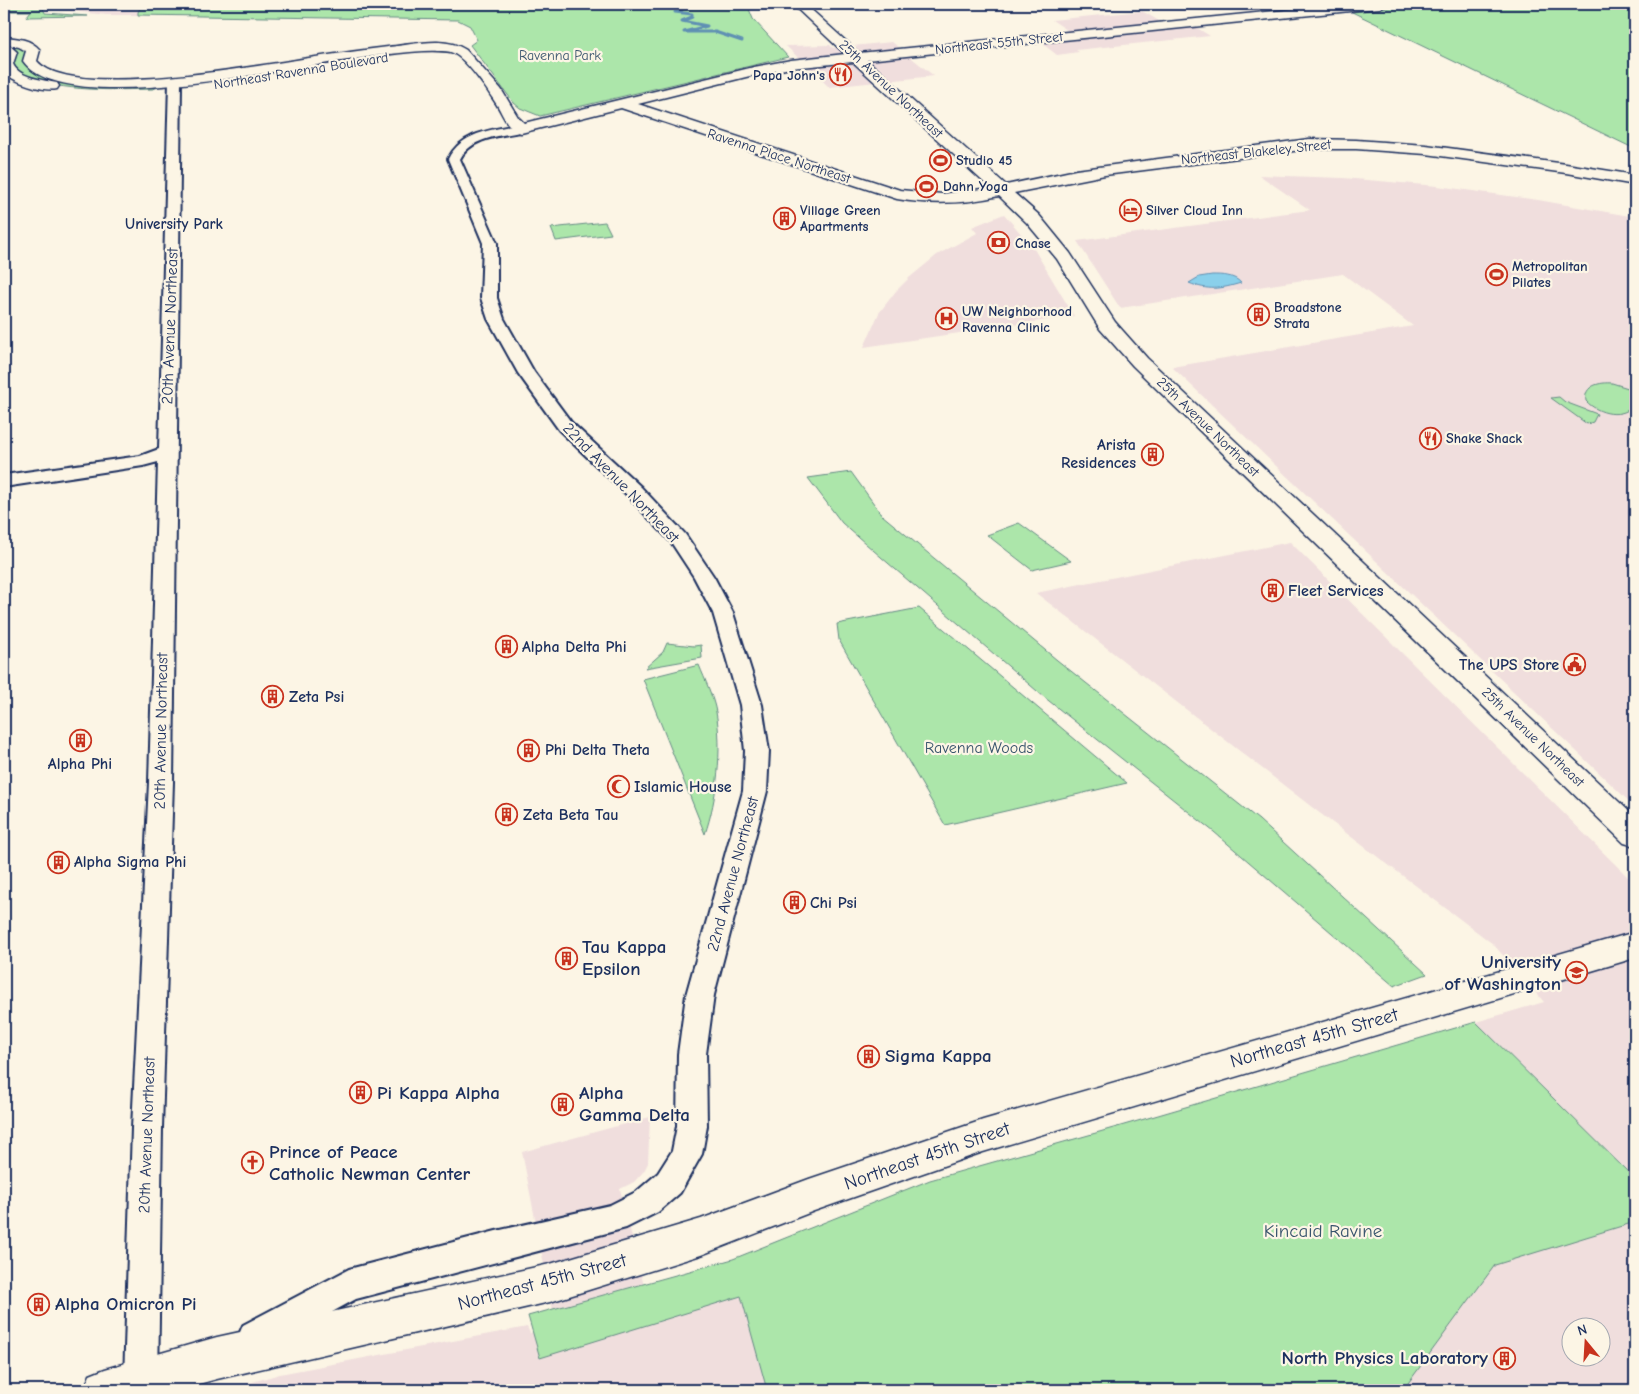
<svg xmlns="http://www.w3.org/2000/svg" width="1639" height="1394" font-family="'Comic Neue',sans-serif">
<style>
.built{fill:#f0dedd;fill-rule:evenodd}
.green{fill:#ace6aa;stroke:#648a84}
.water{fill:#8ad0eb;stroke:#5e90b3}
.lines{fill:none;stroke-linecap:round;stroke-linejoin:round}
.stream{stroke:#5e90b3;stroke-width:3}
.minor-casing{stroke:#1b2f5e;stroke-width:4}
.major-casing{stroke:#1b2f5e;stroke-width:3}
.minor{fill:#fcf5e5;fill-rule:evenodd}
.major{fill:#fcf5e5;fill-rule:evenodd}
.labels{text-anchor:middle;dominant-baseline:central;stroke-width:4.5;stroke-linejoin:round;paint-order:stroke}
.far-street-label{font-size:14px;fill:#1b2f5e;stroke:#fcf5e5}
.far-park-label{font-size:14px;fill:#38546d;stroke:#fcf5e5}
.far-poi-label{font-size:14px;font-weight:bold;fill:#1b2f5e;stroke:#fcf5e5;text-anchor:start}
.far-neighbourhood-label{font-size:15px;font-weight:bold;fill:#1b2f5e;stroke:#fcf5e5}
.street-label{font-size:16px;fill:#1b2f5e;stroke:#fcf5e5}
.poi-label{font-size:16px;font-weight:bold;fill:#1b2f5e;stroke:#fcf5e5;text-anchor:start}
.park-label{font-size:16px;fill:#38546d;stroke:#fcf5e5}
.near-poi-label{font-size:19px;font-weight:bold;fill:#1b2f5e;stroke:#fcf5e5;text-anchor:start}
.near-street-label{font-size:19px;fill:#1b2f5e;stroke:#fcf5e5}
.near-park-label{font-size:19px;fill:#38546d;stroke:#fcf5e5}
</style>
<rect width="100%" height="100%" fill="#fcf5e5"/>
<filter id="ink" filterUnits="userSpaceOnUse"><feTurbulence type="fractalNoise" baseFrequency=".02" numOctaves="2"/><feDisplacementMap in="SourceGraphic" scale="10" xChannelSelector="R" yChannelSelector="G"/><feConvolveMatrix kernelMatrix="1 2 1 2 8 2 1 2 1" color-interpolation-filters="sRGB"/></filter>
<g filter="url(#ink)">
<!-- built -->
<path class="built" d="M65 4H142L138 15H107L41 8Z
M1142 11 1171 28 1194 26 1210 36 1076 50 1079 52 1057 55 1040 42 1079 38 1052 20Z
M892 42 934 76 829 87 786 46 830 45 833 48Z
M1259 175 1343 178 1437 186 1538 200 1635 217V807L1172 367 1413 326 1343 274 1120 308 1077 241 1310 210Z
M1004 214 1034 249 1074 316 864 347 879 313 896 291 909 278 937 255 977 233 972 227Z
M1290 542 1635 884V1390H224L280 1374 527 1327 530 1333 556 1326 522 1152 650 1117 648 1163 644 1171 634 1182 620 1189 647 1298 1036 1151 1544 1002 1493 944 1317 811 1036 593ZM1572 1326H1602V1356H1572Z"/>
<!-- green -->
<path class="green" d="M4 4H65L43 8 45 13 88 16 26 17 31 11H9L4 8Z
M142 4H747L753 19 788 57 540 116 520 108 514 103 470 45 477 40 470 26 458 20 138 15V12Z
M1426 4H1635V149L1350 11Z
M8 43 18 45 28 51 25 62 36 72 46 77 161 86 153 89C117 90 60 92 27 77 21 75 16 69 11 66V48L4 47V44Z
M605 222 611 234 556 241 551 228Z
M1612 383 1628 388 1635 395V404C1623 420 1598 414 1586 401 1583 385 1601 382 1612 383Z
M1559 397 1565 402 1597 414 1593 422 1587 424 1551 398Z
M851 472 882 515 1057 660 1259 820 1427 974 1394 986 1214 832 1044 697 881 557 842 523 808 478Z
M1019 523 1071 561 1032 570 987 535Z
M919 608 1127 783 945 825 839 640 837 624Z
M667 643 694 646 701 645 702 658 645 668 663 652Z
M699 665C705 680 713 696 716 712 723 749 717 799 705 834L643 679Z
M1476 1022 1635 1179V1222L1495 1265 1403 1390H972L957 1387 951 1390H767L741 1296 540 1358 528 1316 733 1259 930 1180 1124 1125Z"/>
<!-- water -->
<path class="water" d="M1212 275C1222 275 1234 275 1241 283 1221 289 1208 291 1189 283L1199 277Z"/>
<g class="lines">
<!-- stream -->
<path class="stream" d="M684 4 682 10 675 12 692 14V17L682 21 707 26 684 32H715L742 41"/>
<defs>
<path id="minor" d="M175 79 181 82 173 782 162 1128 158 1380 154 1390H128L124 1380 132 1128 149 782 158 462 143 466 4 487V475L140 456 159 449 169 82Z
M521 124 527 128 525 131C503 136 472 136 460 159L497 243V298L504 319 534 372 571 422 641 487 685 534 714 577 733 613 762 705 769 751 767 791 714 995 706 1054 707 1126 702 1154 680 1193 658 1212 626 1228 356 1299 255 1354 243 1349 238 1337 243 1325 349 1269 496 1231 610 1205 636 1192 658 1173 672 1151 677 1126 678 1054 686 995 743 791 745 751 740 705 713 613 694 577 671 542 627 495 559 430 518 373 488 319 481 298 483 243 448 159C462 131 494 130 521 124Z"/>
<path id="major" d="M792 4H805L859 53 1346 4H1386L1380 8 867 60 1006 185 1076 170 1309 139 1356 140 1426 145 1566 164 1635 175V185L1566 173 1426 154 1356 149H1309L1105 175 1014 193 1039 215 1070 253 1115 322 1147 358 1635 817V846L1624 843 1133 366 1100 329 1057 259 1027 223 999 196C964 204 932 205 897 199L621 108 521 133C506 129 503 113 495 102 487 89 466 59 453 53 449 51 443 51 438 51 358 47 70 129 23 61L26 51 19 47 9 45 17 52 13 64C19 78 44 80 57 83L59 86 57 89C44 92 13 82 4 72V37C17 38 31 39 40 50L37 61C70 101 259 65 309 58 335 54 362 50 388 47 412 45 445 35 466 50L501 89 518 117 524 123 754 67 791 60 845 54ZM853 62 990 188 942 194 900 190 638 104 754 75 791 68Z
M1635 932V958L983 1152 814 1211 701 1255 550 1302 217 1379 177 1390H84L90 1375 105 1369 217 1337 550 1264 701 1219 809 1179 983 1120Z"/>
</defs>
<!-- minor casing -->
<use href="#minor" class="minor-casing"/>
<!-- major casing -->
<use href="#major" class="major-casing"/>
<!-- minor -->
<use href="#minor" class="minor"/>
<!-- major -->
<use href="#major" class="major"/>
</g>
</g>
<!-- icons -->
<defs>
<symbol id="restaurant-ring" viewBox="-11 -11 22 22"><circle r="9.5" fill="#fcf5e5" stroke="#c8321e" stroke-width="1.5"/><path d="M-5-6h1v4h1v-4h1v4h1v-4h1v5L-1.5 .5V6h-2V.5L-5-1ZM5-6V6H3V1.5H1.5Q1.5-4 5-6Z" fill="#c8321e"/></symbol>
<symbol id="stadium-ring" viewBox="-11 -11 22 22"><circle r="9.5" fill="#fcf5e5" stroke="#c8321e" stroke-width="1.5"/><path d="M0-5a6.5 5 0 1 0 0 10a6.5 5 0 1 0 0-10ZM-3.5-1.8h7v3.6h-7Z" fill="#c8321e"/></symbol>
<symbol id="hotel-ring" viewBox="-11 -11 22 22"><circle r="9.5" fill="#fcf5e5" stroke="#c8321e" stroke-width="1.5"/><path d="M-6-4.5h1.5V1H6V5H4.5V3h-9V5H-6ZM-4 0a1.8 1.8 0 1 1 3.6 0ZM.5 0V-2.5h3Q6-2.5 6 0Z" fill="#c8321e"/></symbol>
<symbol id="building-ring" viewBox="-11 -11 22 22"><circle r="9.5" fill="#fcf5e5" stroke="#c8321e" stroke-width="1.5"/><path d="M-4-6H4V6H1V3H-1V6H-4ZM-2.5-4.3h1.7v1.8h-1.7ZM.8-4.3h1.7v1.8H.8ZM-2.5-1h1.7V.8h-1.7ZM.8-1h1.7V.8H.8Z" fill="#c8321e"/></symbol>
<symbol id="bank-ring" viewBox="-11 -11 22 22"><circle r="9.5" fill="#fcf5e5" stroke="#c8321e" stroke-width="1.5"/><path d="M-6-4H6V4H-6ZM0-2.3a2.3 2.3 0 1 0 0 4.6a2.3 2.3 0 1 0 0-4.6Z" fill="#c8321e"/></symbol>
<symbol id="hospital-ring" viewBox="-11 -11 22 22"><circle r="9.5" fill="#fcf5e5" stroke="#c8321e" stroke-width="1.5"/><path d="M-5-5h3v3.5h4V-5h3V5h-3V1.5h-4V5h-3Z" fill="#c8321e"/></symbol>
<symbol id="civic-ring" viewBox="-11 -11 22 22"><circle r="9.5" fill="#fcf5e5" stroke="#c8321e" stroke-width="1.5"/><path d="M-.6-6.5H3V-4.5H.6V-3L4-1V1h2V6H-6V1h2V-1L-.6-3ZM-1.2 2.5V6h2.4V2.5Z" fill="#c8321e"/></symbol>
<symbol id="mosque-ring" viewBox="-11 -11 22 22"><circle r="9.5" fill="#fcf5e5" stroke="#c8321e" stroke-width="1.5"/><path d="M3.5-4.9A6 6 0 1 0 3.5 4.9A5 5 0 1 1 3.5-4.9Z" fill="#c8321e"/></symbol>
<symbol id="university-ring" viewBox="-11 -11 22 22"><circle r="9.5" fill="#fcf5e5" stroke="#c8321e" stroke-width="1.5"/><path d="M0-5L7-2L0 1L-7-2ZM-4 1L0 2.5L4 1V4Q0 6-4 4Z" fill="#c8321e"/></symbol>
<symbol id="church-ring" viewBox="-11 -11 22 22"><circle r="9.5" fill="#fcf5e5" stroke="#c8321e" stroke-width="1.5"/><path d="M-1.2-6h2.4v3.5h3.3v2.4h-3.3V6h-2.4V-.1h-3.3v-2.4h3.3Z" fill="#c8321e"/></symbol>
</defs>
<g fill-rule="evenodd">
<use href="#restaurant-ring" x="828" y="62" width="25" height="25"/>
<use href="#stadium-ring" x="928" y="148" width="25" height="25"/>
<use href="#stadium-ring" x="914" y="174" width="25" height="25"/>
<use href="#hotel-ring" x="1118" y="198" width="25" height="25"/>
<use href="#building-ring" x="772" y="206" width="25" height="25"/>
<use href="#bank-ring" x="986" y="230" width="25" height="25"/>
<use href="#stadium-ring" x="1484" y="262" width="25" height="25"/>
<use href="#building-ring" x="1246" y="302" width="25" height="25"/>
<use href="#hospital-ring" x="934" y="306" width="25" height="25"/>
<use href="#restaurant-ring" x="1418" y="426" width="25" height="25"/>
<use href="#building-ring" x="1140" y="442" width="25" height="25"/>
<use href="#building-ring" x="1260" y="578" width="25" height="25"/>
<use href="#building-ring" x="494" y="634" width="25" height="25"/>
<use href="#civic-ring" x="1562" y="652" width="25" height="25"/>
<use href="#building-ring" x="260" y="684" width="25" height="25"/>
<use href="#building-ring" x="68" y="728" width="25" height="25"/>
<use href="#building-ring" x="516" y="738" width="25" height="25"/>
<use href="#mosque-ring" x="606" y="774" width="25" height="25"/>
<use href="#building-ring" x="494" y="802" width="25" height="25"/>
<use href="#building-ring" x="46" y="850" width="25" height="25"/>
<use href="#building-ring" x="782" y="890" width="25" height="25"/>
<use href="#building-ring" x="554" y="946" width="25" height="25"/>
<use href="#university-ring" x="1564" y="960" width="25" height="25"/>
<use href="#building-ring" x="856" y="1044" width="25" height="25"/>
<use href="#building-ring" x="348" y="1080" width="25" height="25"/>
<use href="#building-ring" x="550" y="1092" width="25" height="25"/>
<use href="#church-ring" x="240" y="1150" width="25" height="25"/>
<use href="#building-ring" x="26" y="1292" width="25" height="25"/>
<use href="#building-ring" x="1492" y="1346" width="25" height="25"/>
</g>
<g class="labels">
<!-- far-street labels -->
<g class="far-street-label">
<text transform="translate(999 43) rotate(-6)">Northeast 55th Street</text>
<text transform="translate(301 71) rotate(-9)">Northeast Ravenna Boulevard</text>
<text transform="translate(891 89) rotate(43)">25th Avenue Northeast</text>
<text transform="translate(1256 152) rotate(-6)">Northeast Blakeley Street</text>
<text transform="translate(779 156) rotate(18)">Ravenna Place Northeast</text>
<text transform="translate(1208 427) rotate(44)">25th Avenue Northeast</text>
<text transform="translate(1533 737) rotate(44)">25th Avenue Northeast</text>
</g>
<!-- far-park labels -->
<g class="far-park-label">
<text x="560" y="55">Ravenna Park</text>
</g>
<!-- far-poi labels -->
<g class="far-poi-label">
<text x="825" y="75" text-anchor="end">Papa John's</text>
<text x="956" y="160">Studio 45</text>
<text x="943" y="186">Dahn Yoga</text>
<text x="800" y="210">Village Green<tspan x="800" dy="16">Apartments</tspan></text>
<text x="1146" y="210">Silver Cloud Inn</text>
<text x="1015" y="243">Chase</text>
<text x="1512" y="266">Metropolitan<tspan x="1512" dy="16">Pilates</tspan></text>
<text x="1274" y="307">Broadstone<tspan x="1274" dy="16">Strata</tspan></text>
<text x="962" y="311">UW Neighborhood<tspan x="962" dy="16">Ravenna Clinic</tspan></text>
<text x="1446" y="438">Shake Shack</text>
</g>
<!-- far-neighbourhood labels -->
<g class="far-neighbourhood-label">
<text x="174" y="224">University Park</text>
</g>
<!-- street labels -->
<g class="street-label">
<text transform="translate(170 326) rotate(-88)">20th Avenue Northeast</text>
<text transform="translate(621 483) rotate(46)">22nd Avenue Northeast</text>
<text transform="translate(161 731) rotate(-89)">20th Avenue Northeast</text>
<text transform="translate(733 874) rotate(-75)">22nd Avenue Northeast</text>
<text transform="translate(147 1135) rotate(-88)">20th Avenue Northeast</text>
</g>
<!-- poi labels -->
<g class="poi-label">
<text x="1136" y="445" text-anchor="end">Arista<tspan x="1136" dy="18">Residences</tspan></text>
<text x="1288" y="591">Fleet Services</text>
<text x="522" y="647">Alpha Delta Phi</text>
<text x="1559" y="665" text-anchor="end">The UPS Store</text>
<text x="289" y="697">Zeta Psi</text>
<text x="545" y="750">Phi Delta Theta</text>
<text x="80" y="764" text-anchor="middle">Alpha Phi</text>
<text x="634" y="787">Islamic House</text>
<text x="523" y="815">Zeta Beta Tau</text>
<text x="74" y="862">Alpha Sigma Phi</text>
<text x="810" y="903">Chi Psi</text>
</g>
<!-- park labels -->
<g class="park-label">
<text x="979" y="748">Ravenna Woods</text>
</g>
<!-- near-poi labels -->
<g class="near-poi-label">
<text x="582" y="947">Tau Kappa<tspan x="582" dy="22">Epsilon</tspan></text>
<text x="1561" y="962" text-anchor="end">University<tspan x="1561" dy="22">of Washington</tspan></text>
<text x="885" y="1056">Sigma Kappa</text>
<text x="377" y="1093">Pi Kappa Alpha</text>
<text x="579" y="1093">Alpha<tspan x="579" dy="22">Gamma Delta</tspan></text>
<text x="269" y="1152">Prince of Peace<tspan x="269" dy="22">Catholic Newman Center</tspan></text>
<text x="55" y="1304">Alpha Omicron Pi</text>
<text x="1488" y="1358" text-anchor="end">North Physics Laboratory</text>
</g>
<!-- near-street labels -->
<g class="near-street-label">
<text transform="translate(1314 1038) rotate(-16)">Northeast 45th Street</text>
<text transform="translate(927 1156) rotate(-19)">Northeast 45th Street</text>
<text transform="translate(542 1282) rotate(-15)">Northeast 45th Street</text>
</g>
<!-- near-park labels -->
<g class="near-park-label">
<text x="1323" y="1231">Kincaid Ravine</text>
</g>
</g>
<!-- margin -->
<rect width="1639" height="1394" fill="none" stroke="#fcf5e5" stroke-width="20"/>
<rect x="10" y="10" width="1619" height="1374" fill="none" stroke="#1b2f5e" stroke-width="2" filter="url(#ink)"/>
<!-- north arrow -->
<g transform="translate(1586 1342) rotate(342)"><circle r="24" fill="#fcf5e5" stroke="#a2a6af"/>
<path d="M0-4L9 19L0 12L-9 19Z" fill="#c8321e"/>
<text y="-8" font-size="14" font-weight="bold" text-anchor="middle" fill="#1b2f5e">N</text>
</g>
</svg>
